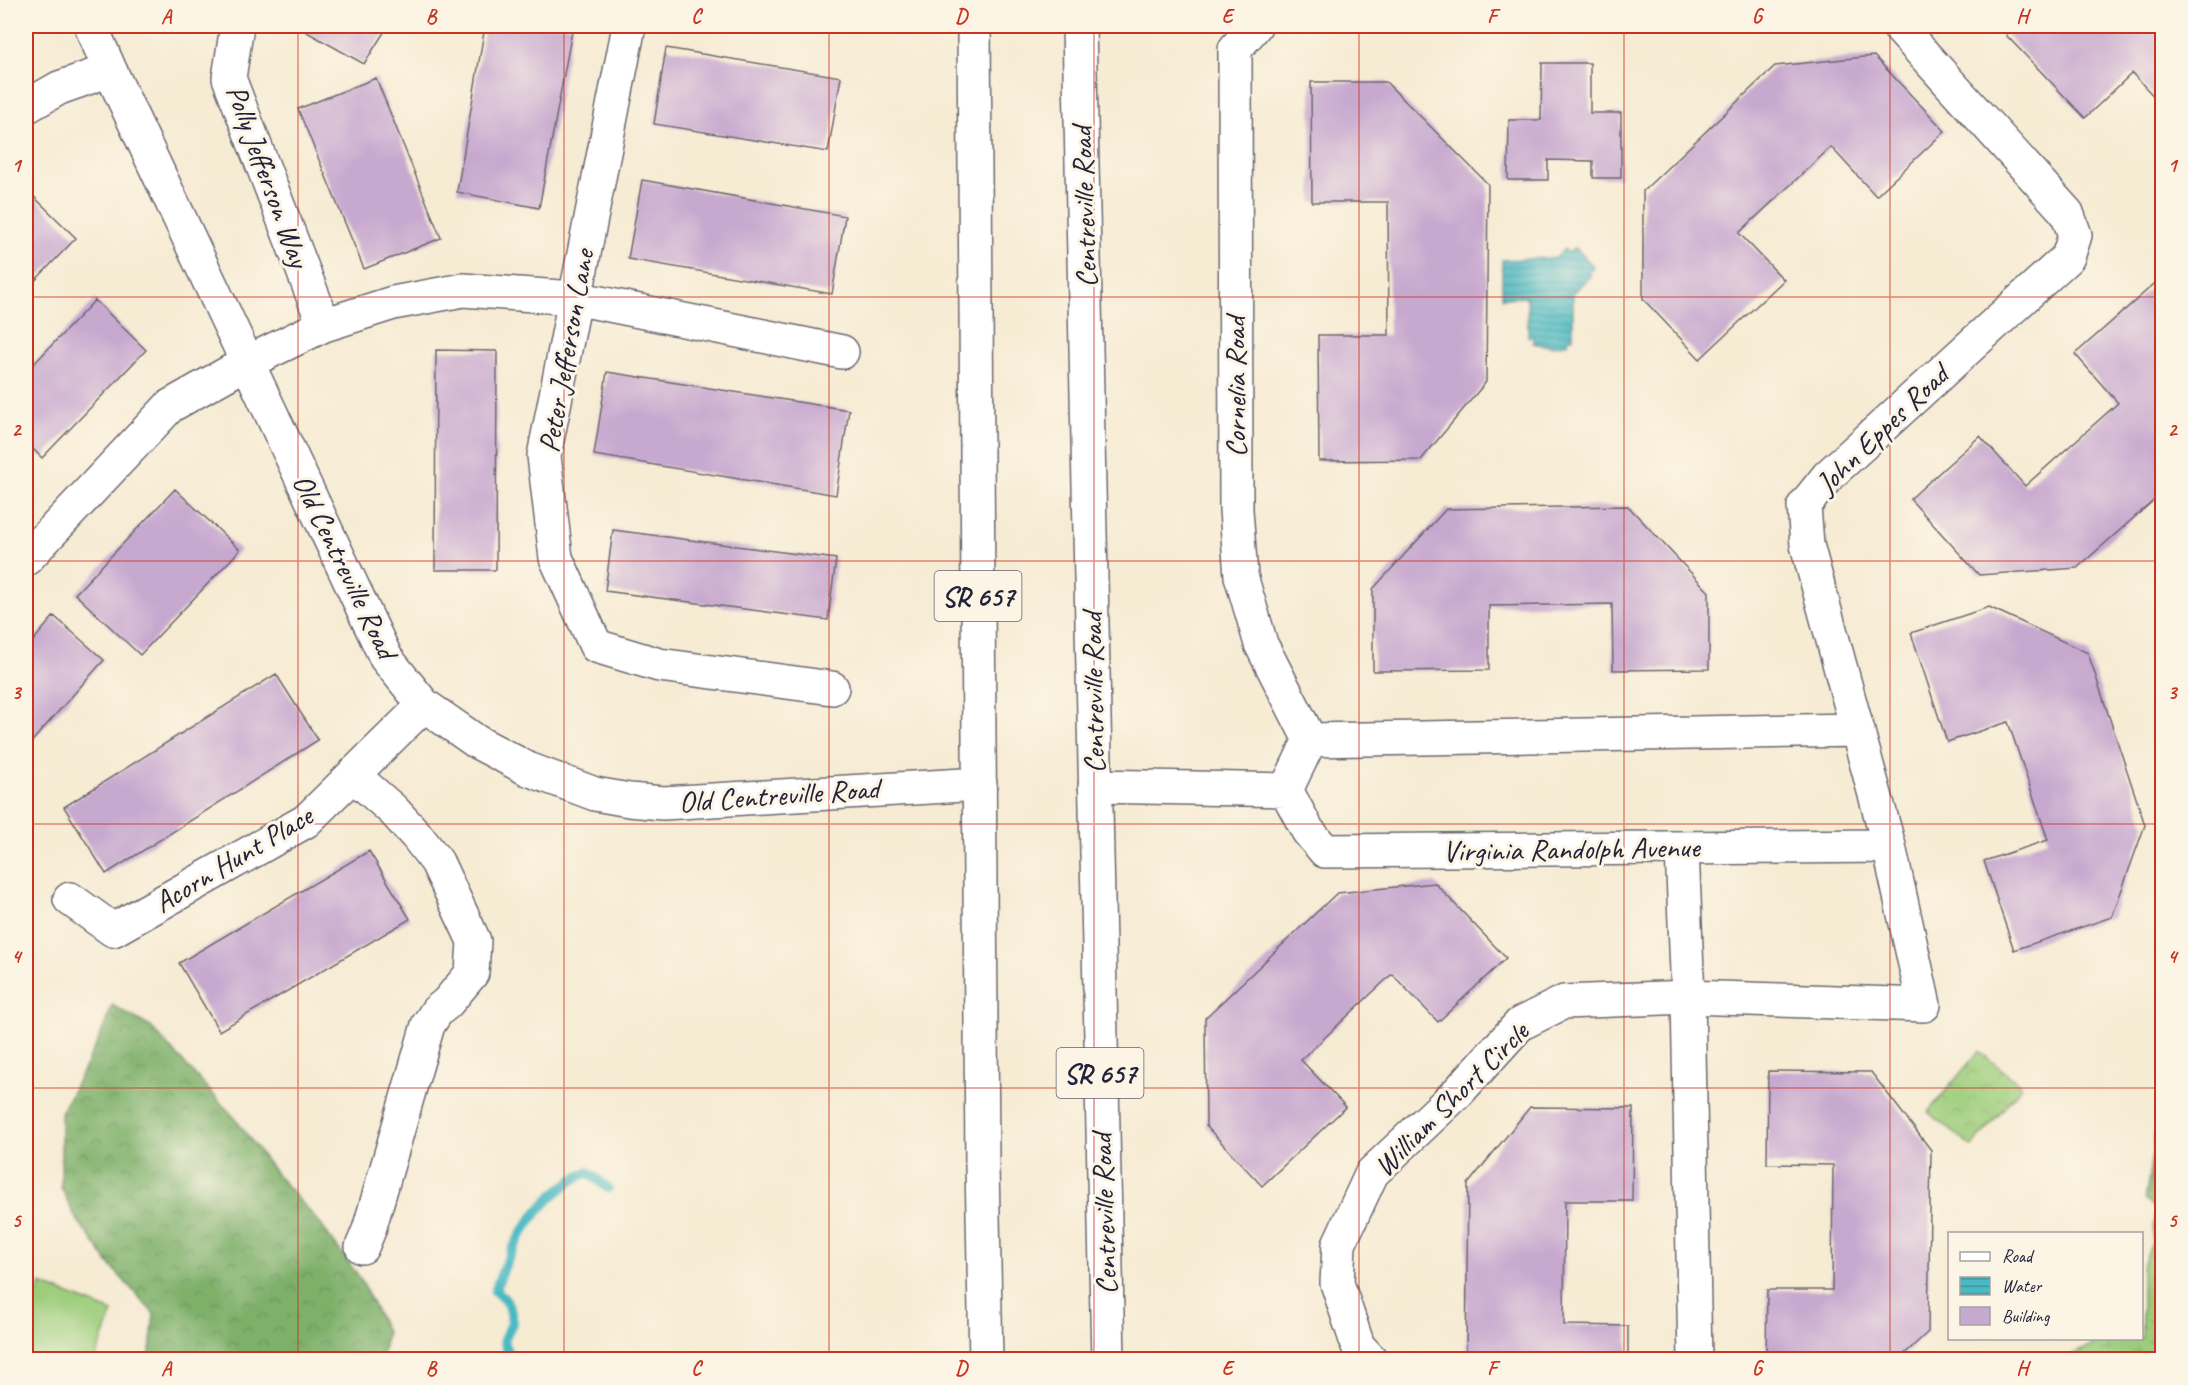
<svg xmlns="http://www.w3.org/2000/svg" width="2188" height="1385" font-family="Caveat,sans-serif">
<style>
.grass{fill:#9dcd7b;stroke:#60785b;stroke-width:1.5}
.forest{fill:url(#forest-crowns);stroke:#506953;stroke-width:1.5}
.wetland{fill:url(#wetland-marsh);stroke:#60785b;stroke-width:1.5}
.park{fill:url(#park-crowns);stroke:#60785b;stroke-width:1.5}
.water{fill:url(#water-rules);stroke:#366e7f;stroke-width:1.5}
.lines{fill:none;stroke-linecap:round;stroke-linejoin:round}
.stream{stroke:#4ab9c3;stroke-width:10}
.building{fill:#c7a8cf}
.minor-casing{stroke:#6c6870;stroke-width:36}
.major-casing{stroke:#6c6870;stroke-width:36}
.minor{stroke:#fff;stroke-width:33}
.major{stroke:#fff;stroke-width:33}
.grid{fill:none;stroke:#c8321e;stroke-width:1.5;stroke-opacity:0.55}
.labels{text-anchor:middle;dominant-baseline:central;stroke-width:6;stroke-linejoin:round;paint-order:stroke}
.shield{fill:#fcf5e5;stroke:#63616e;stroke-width:1.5}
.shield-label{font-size:28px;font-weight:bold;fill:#22223b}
.street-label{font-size:30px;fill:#22223b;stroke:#fcf5e5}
.neatline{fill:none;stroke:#c8321e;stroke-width:2}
.grid-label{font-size:20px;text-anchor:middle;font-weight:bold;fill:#c8321e}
</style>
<defs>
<pattern id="forest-crowns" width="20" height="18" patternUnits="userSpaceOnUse" patternTransform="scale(1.5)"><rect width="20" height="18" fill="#7eb06b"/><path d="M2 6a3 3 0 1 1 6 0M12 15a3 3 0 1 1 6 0" fill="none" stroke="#678f59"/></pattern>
<pattern id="wetland-marsh" width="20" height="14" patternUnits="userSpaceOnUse" patternTransform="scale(1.5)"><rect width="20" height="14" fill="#9dcd7b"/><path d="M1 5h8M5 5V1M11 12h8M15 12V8" fill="none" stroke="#87b06b"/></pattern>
<pattern id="park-crowns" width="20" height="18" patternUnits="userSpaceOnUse" patternTransform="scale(1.5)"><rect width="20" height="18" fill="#9dcd7b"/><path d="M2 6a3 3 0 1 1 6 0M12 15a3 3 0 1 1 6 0" fill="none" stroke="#87b06b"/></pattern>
<pattern id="water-rules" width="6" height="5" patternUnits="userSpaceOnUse" patternTransform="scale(1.5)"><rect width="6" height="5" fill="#4ab9c3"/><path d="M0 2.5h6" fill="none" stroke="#3d96a0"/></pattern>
</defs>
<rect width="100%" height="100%" fill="#fcf5e5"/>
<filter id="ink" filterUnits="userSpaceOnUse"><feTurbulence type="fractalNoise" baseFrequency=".0167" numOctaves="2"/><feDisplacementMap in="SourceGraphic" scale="12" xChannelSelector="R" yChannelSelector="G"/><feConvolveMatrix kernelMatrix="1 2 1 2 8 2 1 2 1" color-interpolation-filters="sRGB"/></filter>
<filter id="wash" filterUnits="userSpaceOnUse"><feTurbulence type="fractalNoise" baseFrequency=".008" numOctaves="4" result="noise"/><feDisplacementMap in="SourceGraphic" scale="24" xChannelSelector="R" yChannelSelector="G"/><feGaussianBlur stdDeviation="1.35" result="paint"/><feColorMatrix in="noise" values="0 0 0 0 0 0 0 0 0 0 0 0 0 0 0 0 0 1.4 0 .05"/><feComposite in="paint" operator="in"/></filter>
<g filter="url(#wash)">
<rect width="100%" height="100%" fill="#f6ebd3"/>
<!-- grass -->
<path class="grass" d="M41 1284 113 1312 95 1359H26V1322Z"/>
<!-- forest -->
<path class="forest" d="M112 1005 151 1027 234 1117 276 1174 319 1222 361 1280 387 1333 381 1359H149L154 1314 109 1264 74 1215 61 1187V1113L99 1039Z
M2162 1092V1215L2145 1200Z"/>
<!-- wetland -->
<path class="wetland" d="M2155 1207 2162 1213V1359H2064L2094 1344 2100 1339 2142 1338V1267L2152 1243Z"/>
<!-- park -->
<path class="park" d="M1979 1051 2022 1086 1972 1147 1928 1112Z"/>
<!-- water -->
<path class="water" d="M1575 247 1594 267 1588 273 1591 276 1573 292V338H1568V343C1556 347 1544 346 1533 343V337H1528L1527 297 1502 298V260L1556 258 1564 249 1569 253Z"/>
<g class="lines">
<!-- stream -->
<path class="stream" d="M510 1360 504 1340 512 1323 511 1312 505 1299 495 1291C511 1243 541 1193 588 1172L608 1188"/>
</g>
<g id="blocks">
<!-- building -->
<path class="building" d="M296 26H388L364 64Z
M485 26H573L539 208 457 192Z
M2016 26H2162V105L2132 73 2085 118 2006 35Z
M666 48 841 77 828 152 654 124Z
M1874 56 1945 131 1876 196 1831 147 1739 233 1784 280 1700 359 1643 299V191L1775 66Z
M1542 63H1590V113H1621V178H1593V161L1548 160V180H1508L1509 120H1541Z
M376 78 441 238 364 269 298 109Z
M1311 82H1386L1488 184 1486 382 1421 460 1319 461 1318 335H1389L1388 202H1312Z
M642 180 845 216 832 294 628 259Z
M26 189 76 238 26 290Z
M2161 278 2162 493 2077 568 1979 575 1910 499 1980 436 2025 486 2118 403 2075 354Z
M95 300 146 350 42 458 26 442V372Z
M436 350 497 351 496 570H435Z
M607 372 849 410 836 495 594 455Z
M175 489 240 550 140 655 75 594Z
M1628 506 1709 592V669L1613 670 1612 604 1489 606V670L1373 671V589L1446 509Z
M613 530 836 559 828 620 605 591Z
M1989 607 2088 653 2145 825 2112 917 2014 950 1984 861 2048 840 2008 722 1947 742 1911 633Z
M54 616 104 660 26 748V649Z
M276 674 318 740 106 874 64 807Z
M369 851 410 919 219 1031 179 963Z
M1435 883 1506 958 1438 1022 1392 974 1301 1060 1346 1107 1262 1186 1206 1126 1205 1018 1337 893Z
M1768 1071 1871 1072 1931 1150 1928 1332 1898 1360H1766L1767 1290H1832L1833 1165 1767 1164Z
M1530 1107 1633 1108 1632 1201H1565L1564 1325 1628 1326V1360H1466L1468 1184Z"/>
</g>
</g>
<g filter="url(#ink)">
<use href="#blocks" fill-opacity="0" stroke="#6c6870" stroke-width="1.5"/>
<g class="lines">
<defs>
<path id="minor" d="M91 26 110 70 386 658 424 705 477 742 528 769 595 794 629 800 663 803 980 784
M237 26 229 78 324 325
M629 26 544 456 556 558 596 646 659 665 832 688
M1255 26 1235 49 1236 510 1241 576 1261 644 1310 740
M26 107 59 88 110 70
M26 559 170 406 248 362 324 325 393 303 463 290 575 298 842 352
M353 775 393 810 416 835 437 862 474 941 472 973 447 1003 437 1011 428 1025 369 1230 362 1247
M1095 786 1286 790
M1286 790 1308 831 1325 851 1889 846
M1286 790 1310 740 1858 730
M1682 848 1688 997 1924 1005 1889 846 1807 545 1804 506 1828 476 2068 257 2075 235 2067 213 1898 26
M70 899 113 930 306 821 424 705
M1371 1360 1358 1346 1337 1283 1339 1244 1372 1173 1458 1092 1520 1024 1564 1002 1688 997 1695 1360"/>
<path id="major" d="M974 26 982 1166 986 1360
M1079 26C1091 470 1096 915 1108 1360"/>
</defs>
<!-- minor casing -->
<use href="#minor" class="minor-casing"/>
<!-- major casing -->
<use href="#major" class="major-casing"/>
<!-- minor -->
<use href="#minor" class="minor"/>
<!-- major -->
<use href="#major" class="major"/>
</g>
</g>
<!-- grid -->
<path class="grid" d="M298 26V1360M564 26V1360M829 26V1360M1094 26V1360M1359 26V1360M1624 26V1360M1890 26V1360M26 297H2162M26 561H2162M26 824H2162M26 1088H2162"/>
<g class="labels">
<!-- shield labels -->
<g class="shield">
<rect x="934.5" y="571" width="87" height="50" rx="4.5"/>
<rect x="1056.5" y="1048" width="87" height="50" rx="4.5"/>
</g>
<g class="shield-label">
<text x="978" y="596">SR 657</text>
<text x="1100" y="1073">SR 657</text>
</g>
<!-- street labels -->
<g class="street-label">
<text transform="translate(268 176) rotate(70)">Polly Jefferson Way</text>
<text transform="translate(1084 207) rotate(-92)">Centreville Road</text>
<text transform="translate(566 351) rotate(-80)">Peter Jefferson Lane</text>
<text transform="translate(1235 387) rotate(-90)">Cornelia Road</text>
<text transform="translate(1882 429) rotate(-44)">John Eppes Road</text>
<text transform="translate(345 566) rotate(64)">Old Centreville Road</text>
<text transform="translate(1093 693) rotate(-91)">Centreville Road</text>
<text transform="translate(779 795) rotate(-4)">Old Centreville Road</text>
<text transform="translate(1571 849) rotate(-1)">Virginia Randolph Avenue</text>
<text transform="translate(233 859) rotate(-31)">Acorn Hunt Place</text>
<text transform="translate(1451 1099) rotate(-45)">William Short Circle</text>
<text transform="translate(1104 1214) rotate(-92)">Centreville Road</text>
</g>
</g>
<!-- margin -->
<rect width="2188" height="1385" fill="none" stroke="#fcf5e5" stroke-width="66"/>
<!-- legend -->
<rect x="1948" y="1232" width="195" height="108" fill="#fcf5e5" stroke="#a5a1a1" stroke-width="1.5"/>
<rect x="1960" y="1252" width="30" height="9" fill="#ffffff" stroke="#a5a1a1" stroke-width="1.5"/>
<text x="2002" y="1262" font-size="18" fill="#22223b">Road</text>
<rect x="1960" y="1277" width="30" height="18" fill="url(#water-rules)" stroke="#a5a1a1" stroke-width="1.5"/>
<text x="2002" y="1292" font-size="18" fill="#22223b">Water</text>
<rect x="1960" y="1307" width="30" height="18" fill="#c7a8cf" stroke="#a5a1a1" stroke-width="1.5"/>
<text x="2002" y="1322" font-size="18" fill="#22223b">Building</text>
<rect x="33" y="33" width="2122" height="1319" class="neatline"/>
<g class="grid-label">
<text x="166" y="23">A</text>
<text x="431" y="23">B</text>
<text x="696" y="23">C</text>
<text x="961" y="23">D</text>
<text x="1227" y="23">E</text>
<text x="1492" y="23">F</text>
<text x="1757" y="23">G</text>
<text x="2022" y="23">H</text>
<text x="16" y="172">1</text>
<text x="2172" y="172">1</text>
<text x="16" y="436">2</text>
<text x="2172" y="436">2</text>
<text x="16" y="699">3</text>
<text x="2172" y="699">3</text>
<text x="16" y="963">4</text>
<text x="2172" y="963">4</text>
<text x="16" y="1227">5</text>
<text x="2172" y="1227">5</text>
<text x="166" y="1375">A</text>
<text x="431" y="1375">B</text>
<text x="696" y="1375">C</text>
<text x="961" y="1375">D</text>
<text x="1227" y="1375">E</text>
<text x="1492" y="1375">F</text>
<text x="1757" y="1375">G</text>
<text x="2022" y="1375">H</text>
</g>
</svg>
